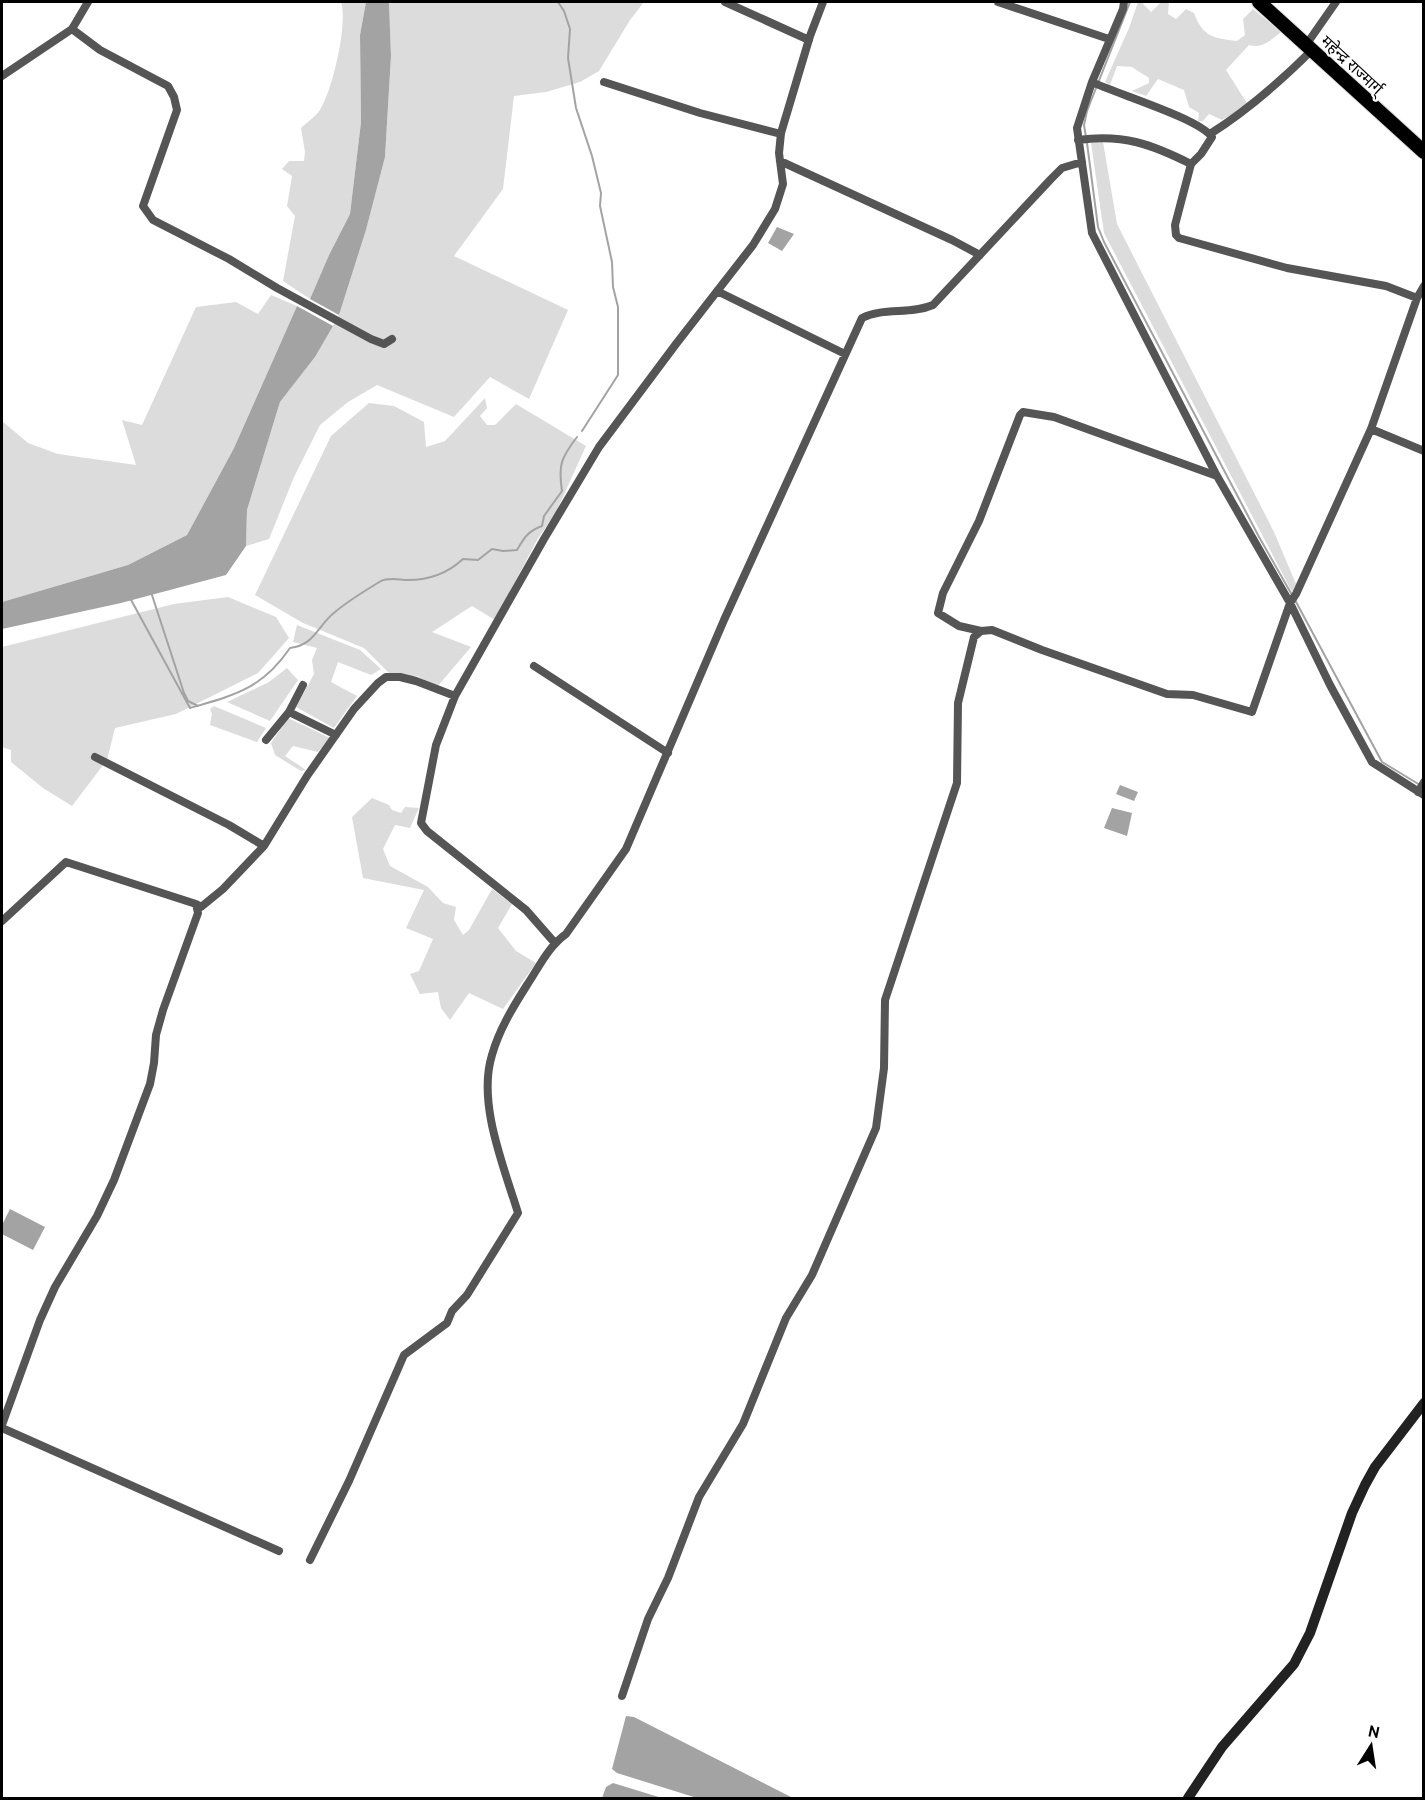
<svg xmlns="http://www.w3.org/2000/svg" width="1425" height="1800" font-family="Cabin,'Noto Sans Devanagari',sans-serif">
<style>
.green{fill:#dcdcdc}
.water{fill:#a3a3a3}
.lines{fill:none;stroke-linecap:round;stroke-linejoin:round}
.stream{stroke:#a3a3a3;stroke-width:2}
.trunk-casing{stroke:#dbdbdb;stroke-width:16}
.minor{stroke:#555;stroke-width:8}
.secondary{stroke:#222;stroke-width:10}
.trunk{stroke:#000;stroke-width:14}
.labels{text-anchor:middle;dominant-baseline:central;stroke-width:4.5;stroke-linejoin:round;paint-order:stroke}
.street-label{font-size:16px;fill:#000;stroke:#fff}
</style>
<rect width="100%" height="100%" fill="#fff"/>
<!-- green -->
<path class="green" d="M341 2H366L360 35 361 122 350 214 329 255 310 299 283 281 295 216 287 206 292 176 282 169 289 161H304L305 152 301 128C307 122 317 116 321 108 333 88 348 23 341 2Z
M389 2H644L630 20 599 71 580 82 546 92 514 96 503 189 454 256 568 310 529 399 490 377 454 417 377 385 348 402 320 425 294 477 269 539 246 546 247 510 280 402 315 357 339 315 366 230 385 157 391 56Z
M1138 2H1143V4L1151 12 1161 2H1169L1168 14 1176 19 1186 9 1194 13C1203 37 1213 38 1237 41L1245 35 1243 19 1253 9 1281 32C1271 40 1262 49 1249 45L1226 70 1248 105 1222 120 1209 114 1203 121H1198L1199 113 1189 107 1184 90 1158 79 1146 96 1132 91 1149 83V78L1132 67 1117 66 1110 85 1105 82 1129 28Z
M1103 142 1117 224 1274 532 1296 584 1292 592 1104 233 1091 143Z
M271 295 297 306 234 448 187 535 128 565 2 602V421L28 443 58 454 136 465 122 420 142 425 196 307 236 302 258 314Z
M485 398 487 408 480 416 487 425H495L516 404 586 446 556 512 537 540 495 620 472 606 432 632 471 647 437 687 417 676H392L364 648 303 623 255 595 331 436 369 403 394 406 424 422 426 447 445 441Z
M228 597 276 617 289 638 258 673 176 714 115 728 107 760 72 806 43 788 11 762V750L2 747V647L174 604Z
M297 625 360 650 381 669 371 675 338 662 331 682 357 696 334 728 296 707 314 674 312 660 317 648 293 642Z
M287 668 298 680 270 721 227 702 269 682Z
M214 706 266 728 257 742 210 725 212 714 210 709Z
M288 718 330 738 318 752 293 746 285 756 306 770 301 771 275 755 271 743Z
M372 798 389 805 392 810 401 813 405 807 419 808 410 828 395 825 383 849 390 866 428 887 443 903 456 907 454 920 463 935 469 930 492 889 512 904 498 928 516 951 536 963 503 1009 469 993 450 1020 441 1008 438 992 420 994 410 974 419 971 433 939 406 928 424 890 363 878 352 817Z"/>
<!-- water -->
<path class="water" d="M366 2H389L391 56 385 157 366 230 339 315 310 299 329 255 350 214 361 122 360 35Z
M777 227 794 234 782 251 768 243Z
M297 306 333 326 315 357 280 402 247 510 246 546 226 575 121 603 2 629V602L128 565 187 535 234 448Z
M1120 785 1138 792 1134 801 1116 794Z
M1112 808 1132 813 1127 836 1104 828Z
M10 1209 45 1227 33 1250 2 1234V1225Z
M626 1716 634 1717 793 1798H697L617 1773 612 1769Z
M613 1783 662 1798H602L606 1787Z"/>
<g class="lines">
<!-- stream -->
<path class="stream" d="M558 2 564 11 570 29 568 58 576 108 592 156 601 193 600 206 612 262 613 287 618 307V375L582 431
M1086 137 1084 125 1087 111 1130 2
M1087 143 1098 227 1104 242 1258 535 1292 595
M151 592 184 693 188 701 198 706
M130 598 190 708C235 695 262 689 290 648 315 645 317 626 335 612 348 601 366 590 381 581 389 577 400 580 408 580 429 580 448 573 463 559L478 560 492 549 503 551 517 550C524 538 528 531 542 526L544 516 562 491C558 465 561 458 577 437
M1295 600 1382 762 1420 785"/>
<defs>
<path id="trunk" d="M1259 2 1424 152"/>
</defs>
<!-- trunk casing -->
<use href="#trunk" class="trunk-casing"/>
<!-- minor -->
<path class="minor" d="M725 2 809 40
M998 2 1109 39
M1124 2 1123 9 1092 82 1077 128 1092 233 1217 476 1290 603 1330 685 1372 762 1424 795
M72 29 100 50 168 86 174 97 177 110 143 206 153 220 229 259 277 288 371 339 384 344 392 339
M1306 45 1336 2
M2 76 72 29 88 2
M604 82 700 113 781 134
M1092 82C1117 94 1198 118 1212 137L1201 154 1191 164 1175 225 1176 235 1179 238 1287 268 1386 286 1417 298
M1210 134C1248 110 1280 82 1312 50
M1078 140C1124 134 1151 144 1191 164
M780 161 952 240 980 255
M717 291 845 354
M1371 429 1424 451
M981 631 959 626 938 613 943 593 979 521 1020 415 1023 412 1054 417 1217 476
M534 666 668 753
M289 712 303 685
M266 740 289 712 336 735
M95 757 229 825 264 846
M1418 792 1424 782
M2 921 66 862 196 904
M554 942 526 910 427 831 421 823 436 745 455 696 544 539 599 447 676 344 753 245 775 209 783 184 779 153 781 133 810 36 823 2
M2 1425 40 1320 55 1287 97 1216 114 1180 150 1084 154 1063 156 1035 163 1010 198 913 196 904 201 907 223 889 264 846 307 776 354 709 378 683 386 677H400L416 681 455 696
M2 1428 279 1551
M310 1560 349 1481 404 1355 447 1323 452 1311 467 1295 518 1213C504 1167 477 1103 492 1055 499 1030 513 1007 527 985 539 967 548 947 566 934L626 849 724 620 862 318C884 307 910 315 933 305L1051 179 1062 168 1082 162
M622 1696 648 1619 668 1578 699 1497 743 1424 786 1318 812 1275 876 1128 884 1068 885 1000 957 783 958 703 974 637 981 631 992 630 1042 650 1167 694 1193 695 1252 712 1290 603 1296 594 1371 429 1417 298 1424 286"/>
<!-- secondary -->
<path class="secondary" d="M1188 1798 1222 1747 1294 1664 1310 1633 1352 1513 1365 1485 1375 1467 1424 1403"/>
<!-- trunk -->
<use href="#trunk" class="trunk"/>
</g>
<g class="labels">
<!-- street labels -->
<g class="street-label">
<text transform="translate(1352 65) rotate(43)">महेन्द्र राज्मार्ग्</text>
</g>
</g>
<!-- border -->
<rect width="1425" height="1800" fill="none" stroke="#000000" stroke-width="6"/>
<!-- north arrow -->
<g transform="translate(1371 1746) rotate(12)" stroke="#ffffff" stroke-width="4.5" paint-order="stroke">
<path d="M0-4.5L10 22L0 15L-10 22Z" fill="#000000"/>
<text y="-9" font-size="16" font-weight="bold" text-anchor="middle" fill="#000000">N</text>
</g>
</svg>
